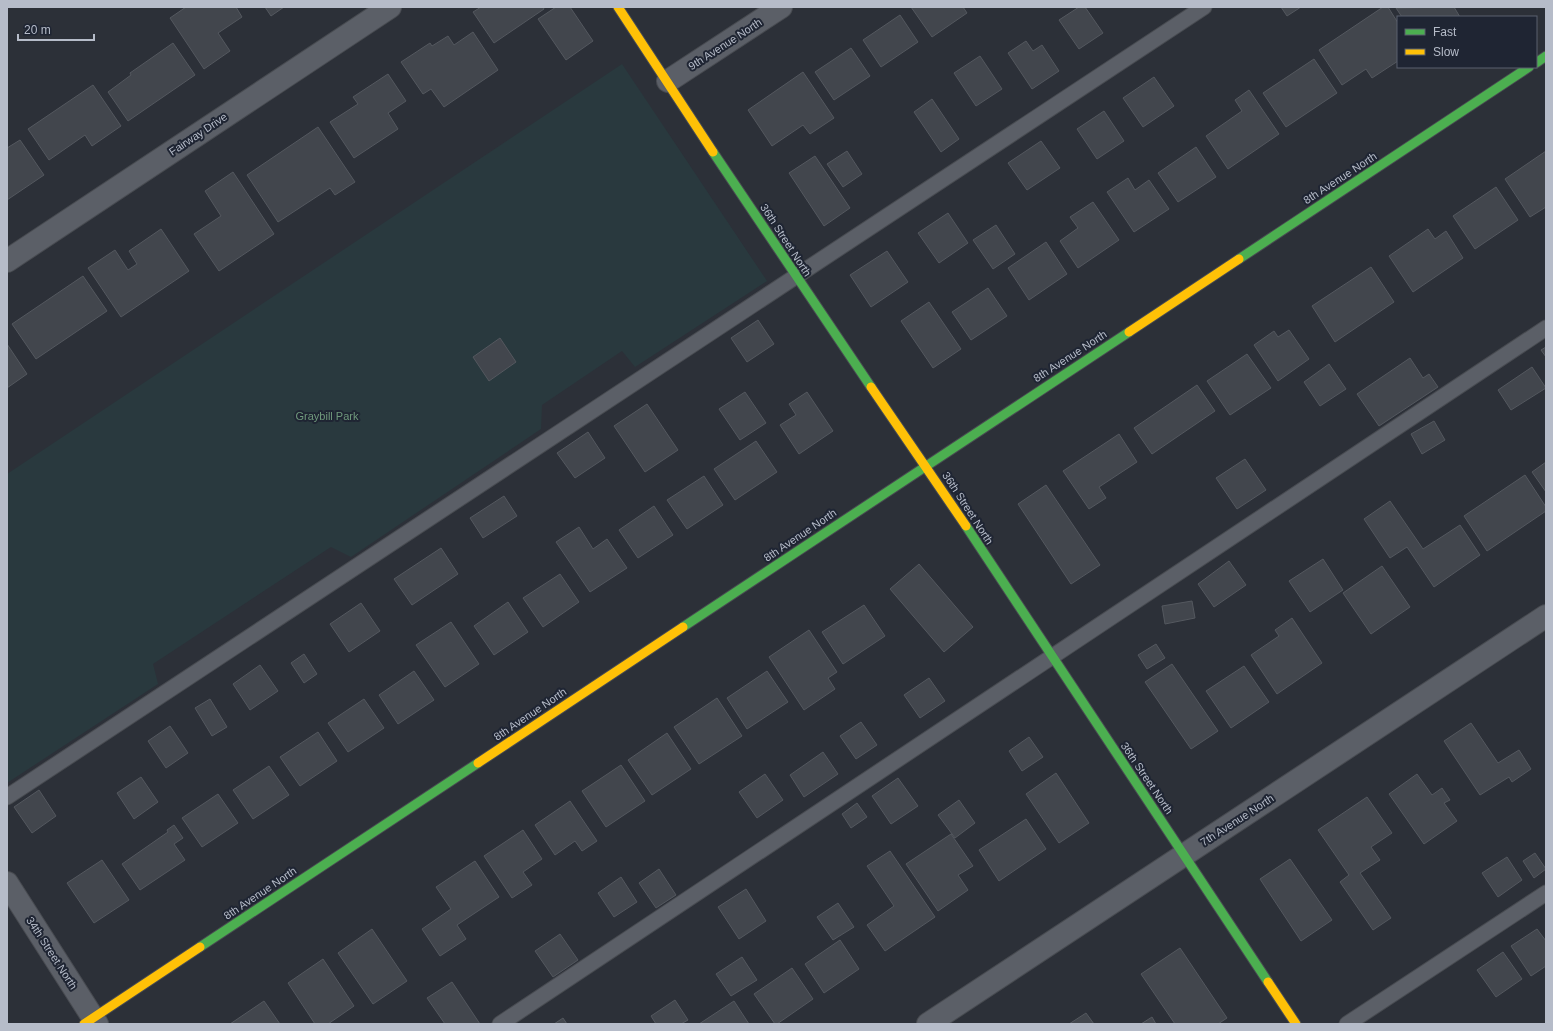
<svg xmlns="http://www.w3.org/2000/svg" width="1553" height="1031" font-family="Helvetica,sans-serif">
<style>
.green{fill:#29393e}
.building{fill:#42464d;stroke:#54585f}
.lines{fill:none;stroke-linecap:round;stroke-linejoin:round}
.lane-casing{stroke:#484b51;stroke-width:17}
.street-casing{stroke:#484b51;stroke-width:24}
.fast-casing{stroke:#484b51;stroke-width:11}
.slow-casing{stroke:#484b51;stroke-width:11}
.lane{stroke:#5b5f67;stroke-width:15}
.street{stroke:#5b5f67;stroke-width:22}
.fast{stroke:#4caf50;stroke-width:9}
.slow{stroke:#ffc107;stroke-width:9}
.labels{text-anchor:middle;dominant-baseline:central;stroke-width:4;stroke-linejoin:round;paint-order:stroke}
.street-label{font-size:11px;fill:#b6bcc9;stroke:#1f2533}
.park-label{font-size:11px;fill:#6f987c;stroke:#1f2533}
</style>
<rect width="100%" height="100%" fill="#2c3038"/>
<!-- green -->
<path class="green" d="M622 64 767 281 635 367 622 351 542 405 541 429 351 557 331 547 153 664 158 684 7 783V474Z"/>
<!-- building -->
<path class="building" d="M186 7H236L242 17 218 33 230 51 204 69 170 18Z
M265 7H284L271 16Z
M481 7H543L544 9 494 43 473 12Z
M556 7H570L593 41 566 60 538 19Z
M911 7H963L967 13 932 37Z
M1079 7H1085L1103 33 1079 49 1059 20Z
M1281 7H1301L1287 16Z
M1383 7H1388L1398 23V61L1372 78 1366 69 1342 85 1319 50Z
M1454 7 1460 17H1402L1396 8Z
M900 15 918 42 881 67 863 40Z
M473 32 498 70 444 107 431 89 423 94 401 62 430 43 432 46 448 36 454 45Z
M1026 41 1033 51 1042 45 1059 71 1032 89 1008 53Z
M173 43 195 75 128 121 108 92 131 75 130 73Z
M851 48 870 76 834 100 815 72Z
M980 56 1002 89 976 106 954 73Z
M1314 59 1337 93 1286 127 1263 93Z
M803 72 834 118 810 134 803 125 772 146 748 110Z
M388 74 406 101 388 113 398 129 354 158 330 122 358 104 353 97Z
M1154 77 1174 106 1143 127 1123 98Z
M93 85 121 126 92 146 85 135 49 160 28 129Z
M1249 90 1279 134 1228 169 1206 136 1242 111 1235 100Z
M932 99 959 139 941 152 914 112Z
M1104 111 1124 141 1097 159 1077 129Z
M318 127 355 182 335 195 330 188 278 222 247 175Z
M20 140 44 175 7 200V148Z
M1041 141 1060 168 1027 190 1008 163Z
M1196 147 1216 177 1178 202 1158 173Z
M847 151 862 174 843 187 827 164Z
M1546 151V207L1530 217 1505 179Z
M815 156 850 208 824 226 789 173Z
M233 172 274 234 219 271 194 234 221 216 205 191Z
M1128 178 1135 190 1149 180 1169 209 1134 232 1107 192Z
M1496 187 1518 220 1475 249 1453 216Z
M1093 202 1119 240 1078 268 1060 241 1078 228 1070 217Z
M948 213 968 243 939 263 918 233Z
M996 225 1015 254 993 269 973 240Z
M161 229 189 271 121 317 88 268 115 250 128 270 137 264 129 251Z
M1428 229 1435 239 1446 231 1463 258 1413 292 1389 256Z
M1046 242 1067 274 1029 300 1008 268Z
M887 251 908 282 871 307 850 275Z
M1371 267 1394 302 1335 342 1312 306Z
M83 276 107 311 36 359 12 324Z
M988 288 1007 316 971 340 952 312Z
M929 302 961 349 933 368 901 321Z
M758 320 774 344 747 362 731 338Z
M1289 330 1309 359 1278 381 1254 345 1274 331 1278 337Z
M500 338 516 362 489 381 473 357Z
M7 344 27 374 7 388Z
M1546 347V357L1541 350Z
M1247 354 1271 388 1230 415 1207 381Z
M1410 358 1423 378 1429 374 1438 387 1379 426 1357 394Z
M1329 364 1346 389 1320 406 1304 382Z
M1532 367 1546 388 1511 410 1498 390Z
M1197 385 1215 411 1152 454 1134 428Z
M745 392 766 423 740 440 719 409Z
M807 392 833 431 799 454 780 425 796 415 789 404Z
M647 404 678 450 645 472 614 426Z
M1434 421 1445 440 1422 454 1411 434Z
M588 432 605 458 575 478 557 453Z
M1119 434 1137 462 1099 487 1106 498 1089 509 1063 471Z
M756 441 777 472 735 500 714 469Z
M1245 459 1266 490 1237 509 1216 478Z
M1546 462V492L1532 472Z
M1525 475 1546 507V511L1487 551 1464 516Z
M704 476 723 505 687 529 667 500Z
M1046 485 1100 565 1071 584 1018 504Z
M504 496 517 516 483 538 470 518Z
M1390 501 1423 549 1460 525 1480 555 1434 587 1407 547 1390 558 1364 519Z
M654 506 673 535 638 558 619 530Z
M579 527 593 549 607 539 627 568 590 592 556 542Z
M441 548 458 574 412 605 394 579Z
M1323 559 1343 590 1310 612 1289 581Z
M1229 561 1246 585 1214 607 1198 584Z
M919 564 973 627 944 652 890 589Z
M1382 566 1410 607 1371 634 1343 593Z
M560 574 579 602 543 627 523 598Z
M1192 601 1195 618 1165 624 1162 606Z
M508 602 528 632 494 655 474 626Z
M361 603 380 631 349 652 330 624Z
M864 605 885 636 843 664 822 632Z
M1292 618 1322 663 1277 694 1251 655 1279 636 1275 630Z
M451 622 479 664 445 687 416 645Z
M809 630 837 672 828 678 835 689 804 710 769 657Z
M1156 644 1165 658 1147 669 1138 655Z
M304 654 317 674 304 683 291 663Z
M1172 664 1218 731 1191 749 1145 682Z
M260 665 278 691 250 710 233 684Z
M1244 666 1269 702 1231 728 1206 691Z
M414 671 434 700 398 724 379 695Z
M767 671 788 702 747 729 727 698Z
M929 678 945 701 920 718 904 695Z
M717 698 742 736 699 764 674 727Z
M210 699 227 727 212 736 195 708Z
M364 699 384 728 348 752 328 723Z
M861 722 877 745 856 759 840 736Z
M1471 723 1498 763 1519 750 1531 769 1512 782 1509 777 1480 795 1444 741Z
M170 726 188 753 166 768 148 741Z
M318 732 337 761 300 786 280 757Z
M667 733 691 769 652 795 628 760Z
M1029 737 1043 757 1022 771 1009 751Z
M823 752 838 774 804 797 790 775Z
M621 765 645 801 606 827 582 791Z
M269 766 289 795 253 819 233 790Z
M1056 773 1089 823 1059 843 1026 794Z
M765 774 783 800 757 818 739 792Z
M1417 774 1432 795 1442 788 1450 800 1444 803 1457 821 1424 844 1389 794Z
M141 777 158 802 134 819 117 793Z
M898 778 918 806 891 824 872 796Z
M39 790 56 816 32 833 14 807Z
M218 794 238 823 202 847 182 818Z
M1367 797 1392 833 1371 847 1380 860 1360 873 1391 918 1373 930 1340 882 1349 875 1318 830Z
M959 800 975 823 955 838 938 815Z
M570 801 597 841 582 851 575 841 555 855 535 825Z
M857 803 867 817 851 828 842 814Z
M1026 819 1046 849 999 881 979 850Z
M174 825 183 838 174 844 185 860 140 890 122 864 168 832 167 830Z
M523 830 542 859 523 872 532 885 512 898 484 856Z
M951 834 973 866 958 875 968 890 938 911 906 864Z
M890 851 935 917 885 951 867 925 894 906 867 866Z
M1535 853 1546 869 1534 878 1523 861Z
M1507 857 1522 880 1498 897 1482 873Z
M1290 859 1332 920 1301 941 1260 879Z
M102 860 129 900 94 923 67 883Z
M475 861 499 897 457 925 466 939 440 956 422 929 451 909 436 887Z
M659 869 676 895 656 908 639 883Z
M621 877 637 902 614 917 598 893Z
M746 889 766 921 739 939 718 907Z
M838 903 854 927 833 940 817 917Z
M372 929 407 981 373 1004 338 953Z
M1537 929 1546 941V966L1531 976 1511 946Z
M560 934 578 960 553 977 535 951Z
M840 940 859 969 824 993 805 964Z
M1180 948 1227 1018 1218 1024H1175L1141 974Z
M1503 952 1522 979 1496 997 1477 970Z
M742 957 757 980 731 996 716 974Z
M323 959 354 1006 328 1024H315L288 983Z
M792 968 813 999 777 1024H775L754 994Z
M452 982 480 1024H445L427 998Z
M675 1000 688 1020 681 1024H656L651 1016Z
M264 1001 280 1024H230Z
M734 1001 749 1024H699Z
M1086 1013 1094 1024H1069Z
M1152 1017 1156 1024H1141Z
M563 1018 567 1024H554Z"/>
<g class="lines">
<defs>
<path id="lane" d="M7 797 1204 7
M500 1024 1546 328
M1347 1024 1546 893"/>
<path id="street" d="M668 81 781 7
M7 261 390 7
M7 883 97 1024
M928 1024 1546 616"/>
<path id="fast" d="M1536 63 1546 56
M713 152 871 387
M1239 259 1529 67
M966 526 1268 982
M683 627 1129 332
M200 947 478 763"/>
<path id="slow" d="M618 7 713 152
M1129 332 1239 259
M871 387 966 526
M478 763 683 627
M1268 982 1296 1024
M84 1024 200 947"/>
</defs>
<!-- lane casing -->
<use href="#lane" class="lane-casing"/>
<!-- street casing -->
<use href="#street" class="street-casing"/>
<!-- fast casing -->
<use href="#fast" class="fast-casing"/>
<!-- slow casing -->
<use href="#slow" class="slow-casing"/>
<!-- lane -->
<use href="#lane" class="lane"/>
<!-- street -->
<use href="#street" class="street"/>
<!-- fast -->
<use href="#fast" class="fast"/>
<!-- slow -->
<use href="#slow" class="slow"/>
</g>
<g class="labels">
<!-- street labels -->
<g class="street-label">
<text transform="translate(725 44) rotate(-33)">9th Avenue North</text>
<text transform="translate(198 134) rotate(-34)">Fairway Drive</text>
<text transform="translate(1340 178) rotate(-33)">8th Avenue North</text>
<text transform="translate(786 240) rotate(57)">36th Street North</text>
<text transform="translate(1070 356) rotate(-33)">8th Avenue North</text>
<text transform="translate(968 508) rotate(57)">36th Street North</text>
<text transform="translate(800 535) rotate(-34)">8th Avenue North</text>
<text transform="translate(530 714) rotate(-34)">8th Avenue North</text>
<text transform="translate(1147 778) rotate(56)">36th Street North</text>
<text transform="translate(1237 820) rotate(-33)">7th Avenue North</text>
<text transform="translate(260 893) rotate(-34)">8th Avenue North</text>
<text transform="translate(52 953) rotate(57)">34th Street North</text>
</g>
<!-- park labels -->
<g class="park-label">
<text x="327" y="416">Graybill Park</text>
</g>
</g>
<!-- border -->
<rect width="1553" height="1031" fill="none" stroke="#b6bcc9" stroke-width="16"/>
<!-- legend -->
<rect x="1397" y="16" width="140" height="52" fill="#1f2533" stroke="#5b616f"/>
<rect x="1405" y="29" width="20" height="6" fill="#4caf50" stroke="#5b616f"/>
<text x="1433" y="36" font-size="12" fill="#b6bcc9">Fast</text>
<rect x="1405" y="49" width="20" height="6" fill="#ffc107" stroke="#5b616f"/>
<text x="1433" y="56" font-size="12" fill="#b6bcc9">Slow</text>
<!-- scale -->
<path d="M18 34v6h76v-6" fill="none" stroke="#b6bcc9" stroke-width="2"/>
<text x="24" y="34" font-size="12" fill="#b6bcc9" stroke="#1f2533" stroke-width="3" paint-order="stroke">20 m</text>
</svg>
